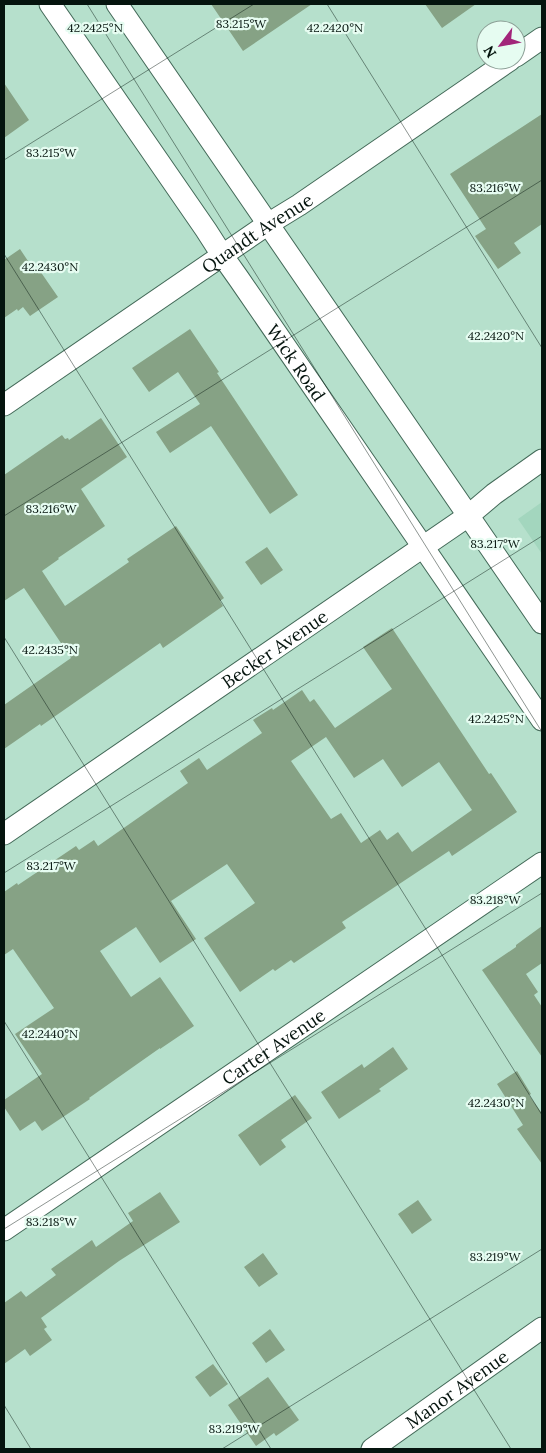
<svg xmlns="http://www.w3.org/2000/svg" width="546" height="1453" font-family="Lora,serif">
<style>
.built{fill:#a3d6be}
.building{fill:#86a285;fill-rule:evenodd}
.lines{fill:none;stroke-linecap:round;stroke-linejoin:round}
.street-casing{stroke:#446a59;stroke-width:23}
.street{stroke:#fff;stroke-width:21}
.ticks{fill:none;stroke:#05140e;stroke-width:1;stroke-opacity:0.45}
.labels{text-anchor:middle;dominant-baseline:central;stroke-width:4.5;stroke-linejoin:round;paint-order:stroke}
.street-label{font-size:18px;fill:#05140e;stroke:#e6fcf1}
.ticks-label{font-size:12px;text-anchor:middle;fill:#05140e;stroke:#e6fcf1;stroke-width:4.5;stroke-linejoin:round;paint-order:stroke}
</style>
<rect width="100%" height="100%" fill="#b6e0cc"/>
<!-- built -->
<path class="built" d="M542 502V554L518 519Z"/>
<!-- building -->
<path class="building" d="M211 4H312L243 51Z
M425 4H476L442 28Z
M4 83 29 120 4 138Z
M542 114V224L514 243 521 253 498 269 475 236 486 229 450 174Z
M20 249 36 273 40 271 58 297 30 316 23 307 18 311 17 309 4 318V260Z
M190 329 219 372 217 373 298 495 270 514 211 426 170 453 156 432 200 404 178 372 149 392 132 368Z
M101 418 127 457 81 489 105 526 58 558 59 559 42 571 65 606 129 562 127 559 176 526 224 598 220 601 223 606 163 648 160 643 41 726 40 724 4 749V705L71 658 24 588 4 601V475L62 435 65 439 68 438 69 440Z
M267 547 283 570 261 585 245 562Z
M392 628 489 774 491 773 517 812 452 856 449 851 342 922 346 928 294 963 291 960 275 971 273 969 240 992 204 938 255 903 227 864 171 901 196 939 160 963 136 927 100 951 131 997 160 977 194 1026 160 1049V1048L89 1098 90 1099 42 1131 35 1121 20 1131 4 1107V1100L42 1074 15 1034 54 1008 13 949 4 955V892L17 883 18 885 76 846 79 850 94 840 98 846 188 783 180 771 199 758 207 770 262 733 253 720 272 708 273 710 302 690 310 702 314 699 335 728 392 689 363 647ZM326 737 354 778 383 759 402 787 439 762 472 810 412 852 398 832 387 840 380 830 361 843 341 813 331 819 291 761Z
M542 926V963L526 974 538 992 534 995 542 1007V1057L482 970 516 947V945Z
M393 1047 408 1069 379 1089 381 1091 339 1119 321 1092 362 1064 364 1068Z
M517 1071 531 1094 529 1095 541 1112H542V1164L517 1129 523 1125 497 1084Z
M295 1095 312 1118 281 1140 286 1147 260 1166 238 1135Z
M160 1192 180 1222 119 1261 41 1318 47 1327 44 1329 52 1340 30 1356 25 1349 4 1364V1303L21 1291 26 1297 56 1275 51 1269 92 1240 96 1247 133 1221 128 1213Z
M418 1200 432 1220 412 1234 398 1214Z
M263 1253 278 1274 259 1287 244 1267Z
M270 1329 285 1350 266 1363 252 1343Z
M213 1364 228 1384 210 1397 195 1377Z
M268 1377 299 1420 276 1436 274 1433 256 1446 228 1405Z"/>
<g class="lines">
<defs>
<g id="street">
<path id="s1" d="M50 4 206 230 222 255 239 279 542 720"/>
<path d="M117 4 542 623"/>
<path d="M516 56 542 38"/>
<path id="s2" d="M4 405 268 224 299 205 510 60"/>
<path id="s3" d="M4 834 468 516 494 494 542 460"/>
<path id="s4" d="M4 1230 542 863"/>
<path id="s5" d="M372 1449 542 1328"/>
</g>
</defs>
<!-- street casing -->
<use href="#street" class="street-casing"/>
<!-- street -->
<use href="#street" class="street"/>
</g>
<!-- ticks -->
<path class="ticks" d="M87 4 542 732M327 4 542 348M4 160 254 4M4 254 542 1115M4 516 542 180M4 637 511 1449M4 873 542 536M4 1021 271 1449M4 1229 542 893M4 1405 31 1449M222 1449 542 1249"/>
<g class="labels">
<!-- street labels -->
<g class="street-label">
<text stroke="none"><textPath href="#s2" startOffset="306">Quandt Avenue</textPath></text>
<text stroke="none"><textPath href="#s1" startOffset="435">Wick Road</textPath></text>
<text stroke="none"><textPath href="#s3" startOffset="328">Becker Avenue</textPath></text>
<text stroke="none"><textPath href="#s4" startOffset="326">Carter Avenue</textPath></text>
<text stroke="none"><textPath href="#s5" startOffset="104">Manor Avenue</textPath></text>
</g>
</g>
<g class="ticks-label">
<text x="241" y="28">83.215°W</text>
<text x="95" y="32">42.2425°N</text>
<text x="335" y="32">42.2420°N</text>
<text x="51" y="157">83.215°W</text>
<text x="495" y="192">83.216°W</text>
<text x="50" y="271">42.2430°N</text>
<text x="496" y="340">42.2420°N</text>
<text x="51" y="513">83.216°W</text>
<text x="495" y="548">83.217°W</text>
<text x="50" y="654">42.2435°N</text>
<text x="496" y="723">42.2425°N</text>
<text x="51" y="870">83.217°W</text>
<text x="495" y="904">83.218°W</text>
<text x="50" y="1038">42.2440°N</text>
<text x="496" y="1107">42.2430°N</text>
<text x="51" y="1226">83.218°W</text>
<text x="495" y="1261">83.219°W</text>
<text x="234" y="1433">83.219°W</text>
</g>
<!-- border -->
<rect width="546" height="1453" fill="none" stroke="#05140e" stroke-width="10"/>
<!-- north arrow -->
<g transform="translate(501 45) rotate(238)"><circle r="24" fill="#e6fcf1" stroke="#8c9f96"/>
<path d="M0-4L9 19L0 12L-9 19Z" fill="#a2257a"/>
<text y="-8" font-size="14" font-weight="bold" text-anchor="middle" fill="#05140e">N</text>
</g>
</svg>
